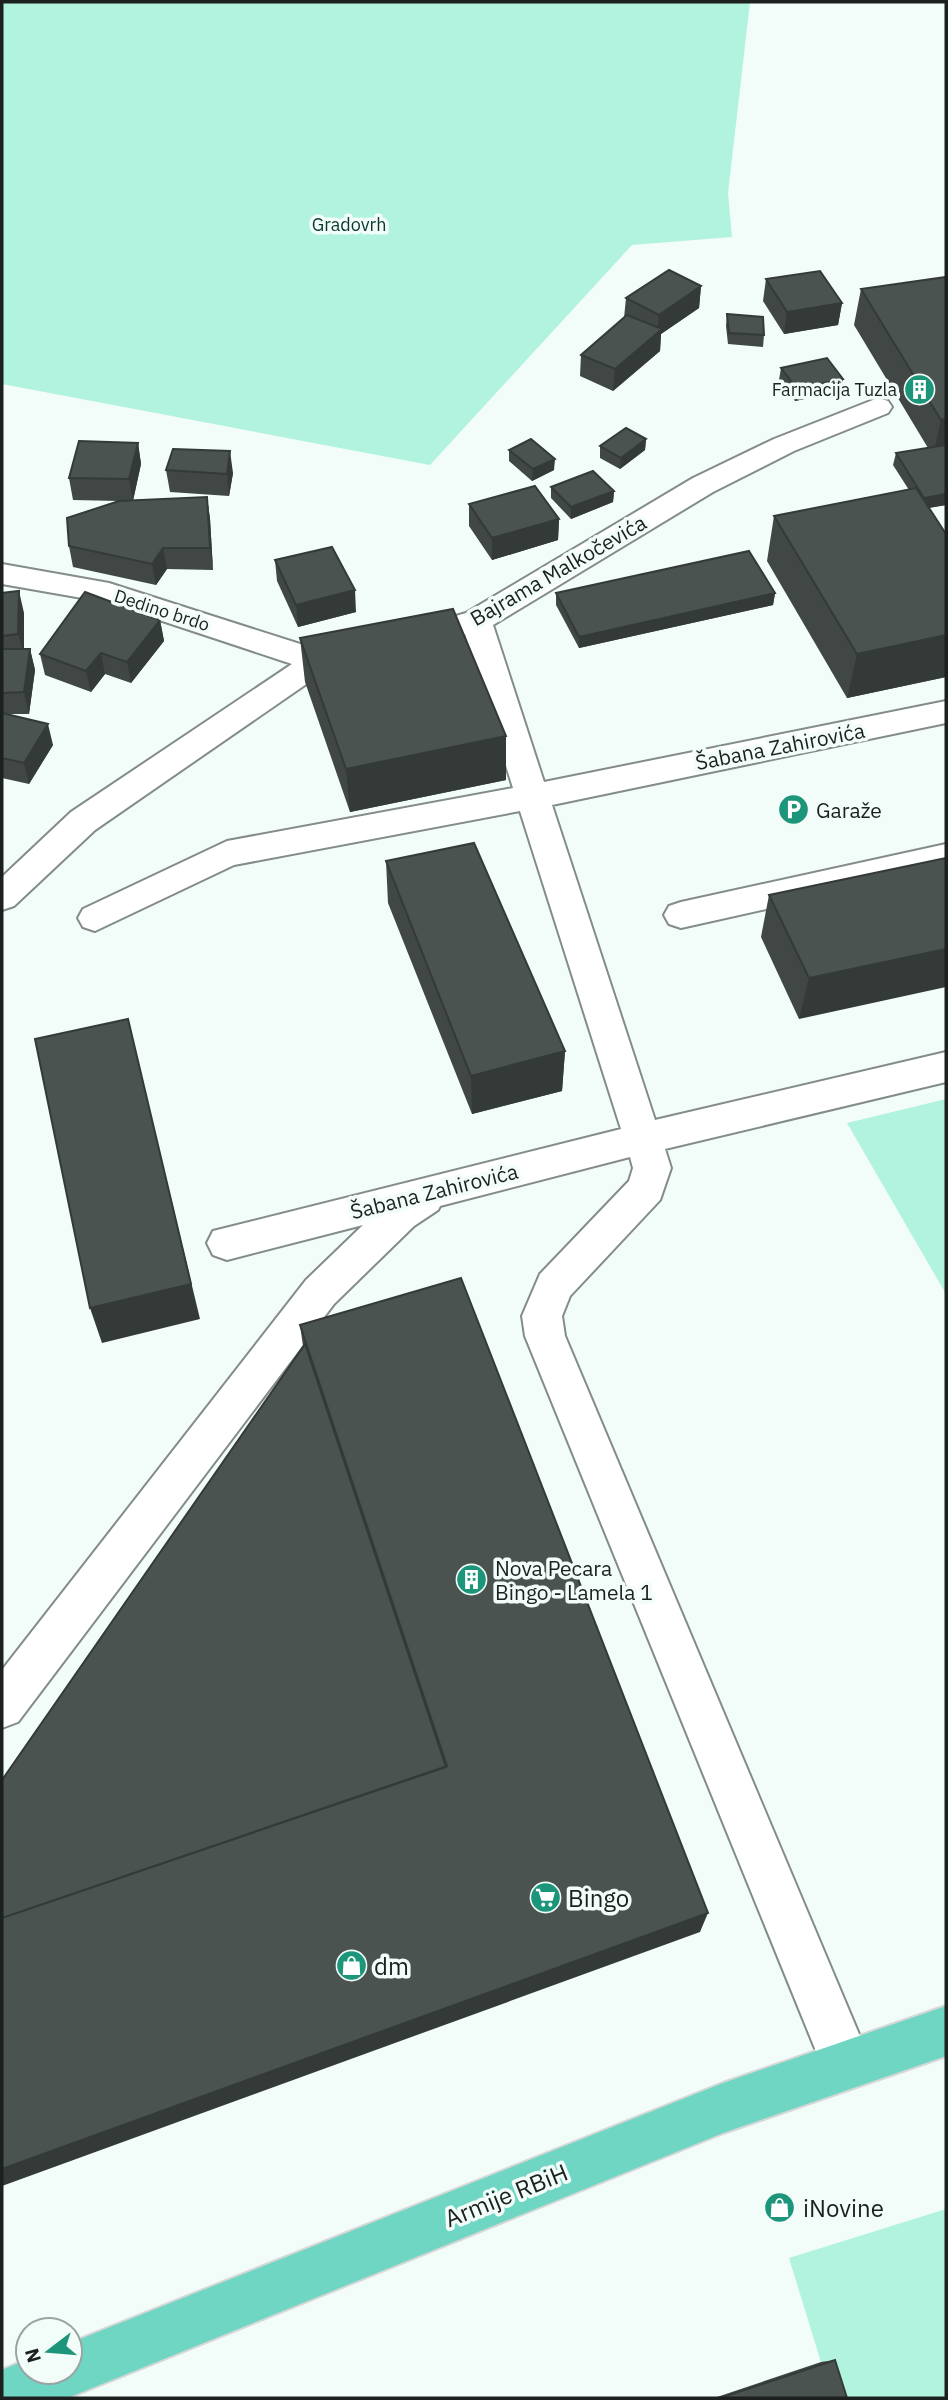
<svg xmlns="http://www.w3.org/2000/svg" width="948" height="2400" font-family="'IBM Plex Sans',sans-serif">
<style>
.green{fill:#b1f3de}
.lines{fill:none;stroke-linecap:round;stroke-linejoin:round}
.minor-casing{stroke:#838c89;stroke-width:4}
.major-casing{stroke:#d6d7d7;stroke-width:4}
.minor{fill:#fff;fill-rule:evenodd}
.major{fill:#6ed6c2;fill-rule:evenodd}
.wall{fill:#404745}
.shaded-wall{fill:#343a38}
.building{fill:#4b5350;stroke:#343a38;stroke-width:2}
.labels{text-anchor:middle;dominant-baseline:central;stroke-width:7;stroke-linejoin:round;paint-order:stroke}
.far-park-label{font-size:18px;fill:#0a372d;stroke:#f2fcf9}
.far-poi-label{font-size:18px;fill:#1c201f;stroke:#f2fcf9;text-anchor:end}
.far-street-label{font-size:18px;fill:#1c201f;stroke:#f2fcf9}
.street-label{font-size:21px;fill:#1c201f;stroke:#f2fcf9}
.poi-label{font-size:21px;fill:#1c201f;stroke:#f2fcf9;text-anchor:start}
.near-poi-label{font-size:24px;fill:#1c201f;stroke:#f2fcf9;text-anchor:start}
.near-street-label{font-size:24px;fill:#1c201f;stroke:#f2fcf9}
</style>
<rect width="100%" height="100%" fill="#f2fcf9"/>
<!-- green -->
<path class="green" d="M2 2H750L728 193 732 237 632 245 430 465 2 384Z
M946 1099V1294L847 1123Z
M946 2209V2398H832L789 2258Z"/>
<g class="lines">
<defs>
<path id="minor" d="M878 398 888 401 892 407 888 413 794 451 713 492 493 625 544 782 946 701V723L552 805 655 1120 946 1052V1082L665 1149 671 1168 660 1200 570 1296 562 1316 565 1336 872 2065 865 2083 847 2090 829 2083 525 1336 522 1316 540 1274 629 1181 633 1168 630 1157 440 1206 438 1210 414 1226 334 1304 18 1722 2 1728V1670L306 1280 363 1225 227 1260 213 1255 207 1243 213 1231 621 1129 520 811 234 865 95 931 83 927 78 918 83 909 227 841 513 788 465 634 453 637 442 634 438 627 442 620 466 613 693 478 774 439Z
M2 564 109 583 319 650 350 642 361 645 366 653 361 661 328 669 95 830 14 906 2 910V877L71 812 292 664 105 602 2 584Z
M946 844V869L681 928 669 924 664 915 669 906 681 902Z"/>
<path id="major" d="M946 2006V2056L723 2133 70 2397 2 2398V2370L28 2359V2372H70V2343L723 2083Z"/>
</defs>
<!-- minor casing -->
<use href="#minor" class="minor-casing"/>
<!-- major casing -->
<use href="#major" class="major-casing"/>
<!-- minor -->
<use href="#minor" class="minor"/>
<!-- major -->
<use href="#major" class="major"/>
</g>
<!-- wall -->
<path class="wall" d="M946 277V505L929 508 946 534V677L847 698 767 561 774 516 909 490 893 465 896 453 928 448 854 325 861 289Z
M766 279 842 303 838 325 784 334 763 301Z
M701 286 699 308 661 334 660 351 613 391 580 376 581 355 624 318 626 298Z
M727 314 764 335 763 347 728 344 726 326Z
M781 368 841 391 795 401 779 380Z
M646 439 645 450 620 469 600 458V446Z
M138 443 141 464 133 500 207 497 210 519 213 570 167 569 156 585 73 567 69 546 119 501 73 500 69 478Z
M509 450 554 470 532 481 509 461Z
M166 470 233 473 229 496 170 492Z
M551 487 614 491 613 502 571 519 551 498Z
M469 504 559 519 558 540 492 560 469 526Z
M275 560 356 612 298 627 277 581Z
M2 593 24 613V649H30L35 670 29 714H6L53 745 29 784 2 778Z
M556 593H775L773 605 579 648 556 605Z
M160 620 164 641 131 683 105 674 91 692 45 675 40 654Z
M300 638 506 736V780L350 812 305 682Z
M946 858 799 1019 761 937 769 895Z
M386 861 565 1051 562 1091 472 1114 388 903Z
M300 1325 700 1932 2 1780 303 1346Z
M835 2360 847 2398H714L821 2362Z"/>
<!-- shaded-wall -->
<path class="shaded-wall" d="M701 286 699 308 661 334 660 351 613 391 615 369 657 334 659 315Z
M842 303 838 325 784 334 787 312Z
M843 379 841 391 795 401 797 389Z
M946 419V453L933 455 941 420Z
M646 439 645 450 620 469 621 458Z
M138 443 141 464 133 501 129 479Z
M230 451 233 473 229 496 227 474Z
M555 459 554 470 532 481 533 469Z
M614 491 613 502 571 519V507Z
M946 494V505L921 509 924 498Z
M207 497 210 519 213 570 210 548Z
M559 519 558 540 492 560V538Z
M163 548 167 569 156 585 152 564Z
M355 590 356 612 298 627 296 605Z
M19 591 24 613V656L18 634Z
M775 593 773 605 579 648V637Z
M160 620 164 641 131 683 127 662Z
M946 635V677L847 698 857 654Z
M30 649 35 670 29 714 24 692Z
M101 653 105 674 91 692 86 671Z
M48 724 53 745 29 784 24 763Z
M506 736V780L350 812 346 769Z
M946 949V987L799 1019 809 978Z
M128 1019 200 1319 102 1343 90 1308Z
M565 1051 562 1091 472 1114 471 1076Z
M708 1913 700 1932 2 2186V2169Z"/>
<!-- building -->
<path class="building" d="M669 270 701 286 659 315 626 298Z
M820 271 842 303 787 312 766 279Z
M946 277V419L941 420 861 289Z
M727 314 763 317 764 335 729 333Z
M627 315 662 329 615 369 581 355Z
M827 358 843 379 797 389 781 368Z
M626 428 646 439 621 458 600 446Z
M531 439 555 459 533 469 509 450Z
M79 441 138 443 129 479 69 478Z
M946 445V494L924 498 896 453Z
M173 449 230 451 227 474 166 470Z
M593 471 614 491 571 507 551 487Z
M535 486 559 519 492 538 469 504Z
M916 488 946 534V635L857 654 774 516Z
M207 497 210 548H163L152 564 69 546 67 518 119 501Z
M332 547 355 590 296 605 275 560Z
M749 551 775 593 579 637 556 593Z
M19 591 18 634 2 636V593Z
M85 592 160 620 127 662 101 653 86 671 40 654Z
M453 609 506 736 346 769 300 638Z
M2 649H30L24 692 2 693Z
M2 713 48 724 24 763 2 758Z
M474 843 565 1051 471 1076 386 861Z
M946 858V949L809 978 769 895Z
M128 1019 191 1284 90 1308 35 1039Z
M461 1278 708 1913 2 2169V1918L447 1766 300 1325Z
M305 1344 446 1767 2 1918V1780Z
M835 2360 847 2398H720Z"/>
<!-- icons -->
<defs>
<symbol id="building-disc" viewBox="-11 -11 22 22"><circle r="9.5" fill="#1d957a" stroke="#f2fcf9"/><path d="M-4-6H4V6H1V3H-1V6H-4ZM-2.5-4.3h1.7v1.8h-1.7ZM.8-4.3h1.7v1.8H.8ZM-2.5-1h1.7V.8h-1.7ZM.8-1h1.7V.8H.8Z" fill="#fff"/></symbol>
<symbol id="parking-disc" viewBox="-11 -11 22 22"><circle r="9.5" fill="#1d957a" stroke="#f2fcf9"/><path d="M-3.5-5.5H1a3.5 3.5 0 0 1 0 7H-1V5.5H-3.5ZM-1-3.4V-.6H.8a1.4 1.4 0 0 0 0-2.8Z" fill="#fff"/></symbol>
<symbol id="supermarket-disc" viewBox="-11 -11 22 22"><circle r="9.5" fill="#1d957a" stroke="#f2fcf9"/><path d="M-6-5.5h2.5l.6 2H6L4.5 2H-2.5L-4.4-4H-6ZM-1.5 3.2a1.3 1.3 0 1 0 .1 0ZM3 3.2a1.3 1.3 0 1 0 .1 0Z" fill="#fff"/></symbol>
<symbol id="shop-disc" viewBox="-11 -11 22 22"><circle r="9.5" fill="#1d957a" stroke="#f2fcf9"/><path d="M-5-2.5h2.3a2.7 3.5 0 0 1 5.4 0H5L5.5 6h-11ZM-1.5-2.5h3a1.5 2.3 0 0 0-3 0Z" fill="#fff"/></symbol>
</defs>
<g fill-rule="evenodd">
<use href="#building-disc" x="902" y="372" width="35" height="35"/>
<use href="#parking-disc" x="776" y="792" width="35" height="35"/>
<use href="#building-disc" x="454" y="1562" width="35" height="35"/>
<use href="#supermarket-disc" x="528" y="1880" width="35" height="35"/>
<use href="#shop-disc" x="334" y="1948" width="35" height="35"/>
<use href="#shop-disc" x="762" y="2190" width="35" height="35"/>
</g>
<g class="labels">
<!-- far-park labels -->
<g class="far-park-label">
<text x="349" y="224">Gradovrh</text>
</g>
<!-- far-poi labels -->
<g class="far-poi-label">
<text x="897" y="389">Farmacija Tuzla</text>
</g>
<!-- far-street labels -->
<g class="far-street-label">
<text transform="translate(162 610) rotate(18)">Dedino brdo</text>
</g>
<!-- street labels -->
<g class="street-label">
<text transform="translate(558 570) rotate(-30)">Bajrama Malkočevića</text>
<text transform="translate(780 746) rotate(-11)">Šabana Zahirovića</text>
<text transform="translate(434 1191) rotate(-14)">Šabana Zahirovića</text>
</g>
<!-- poi labels -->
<g class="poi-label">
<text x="816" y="810">Garaže</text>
<text x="495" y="1568">Nova Pecara<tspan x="495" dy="24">Bingo - Lamela 1</tspan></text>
</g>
<!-- near-poi labels -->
<g class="near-poi-label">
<text x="568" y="1898">Bingo</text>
<text x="374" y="1966">dm</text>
<text x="803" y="2208">iNovine</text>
</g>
<!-- near-street labels -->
<g class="near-street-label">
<text transform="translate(506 2195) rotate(-22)">Armije RBiH</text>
</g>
</g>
<!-- border -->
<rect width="948" height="2400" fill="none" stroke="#1c201f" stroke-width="7"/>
<!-- north arrow -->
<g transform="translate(49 2351) rotate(254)"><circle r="33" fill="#f2fcf9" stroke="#9ca4a2" stroke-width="2"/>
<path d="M0-5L12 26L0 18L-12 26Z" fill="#1d957a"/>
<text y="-10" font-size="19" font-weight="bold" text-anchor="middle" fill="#1c201f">N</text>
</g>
</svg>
